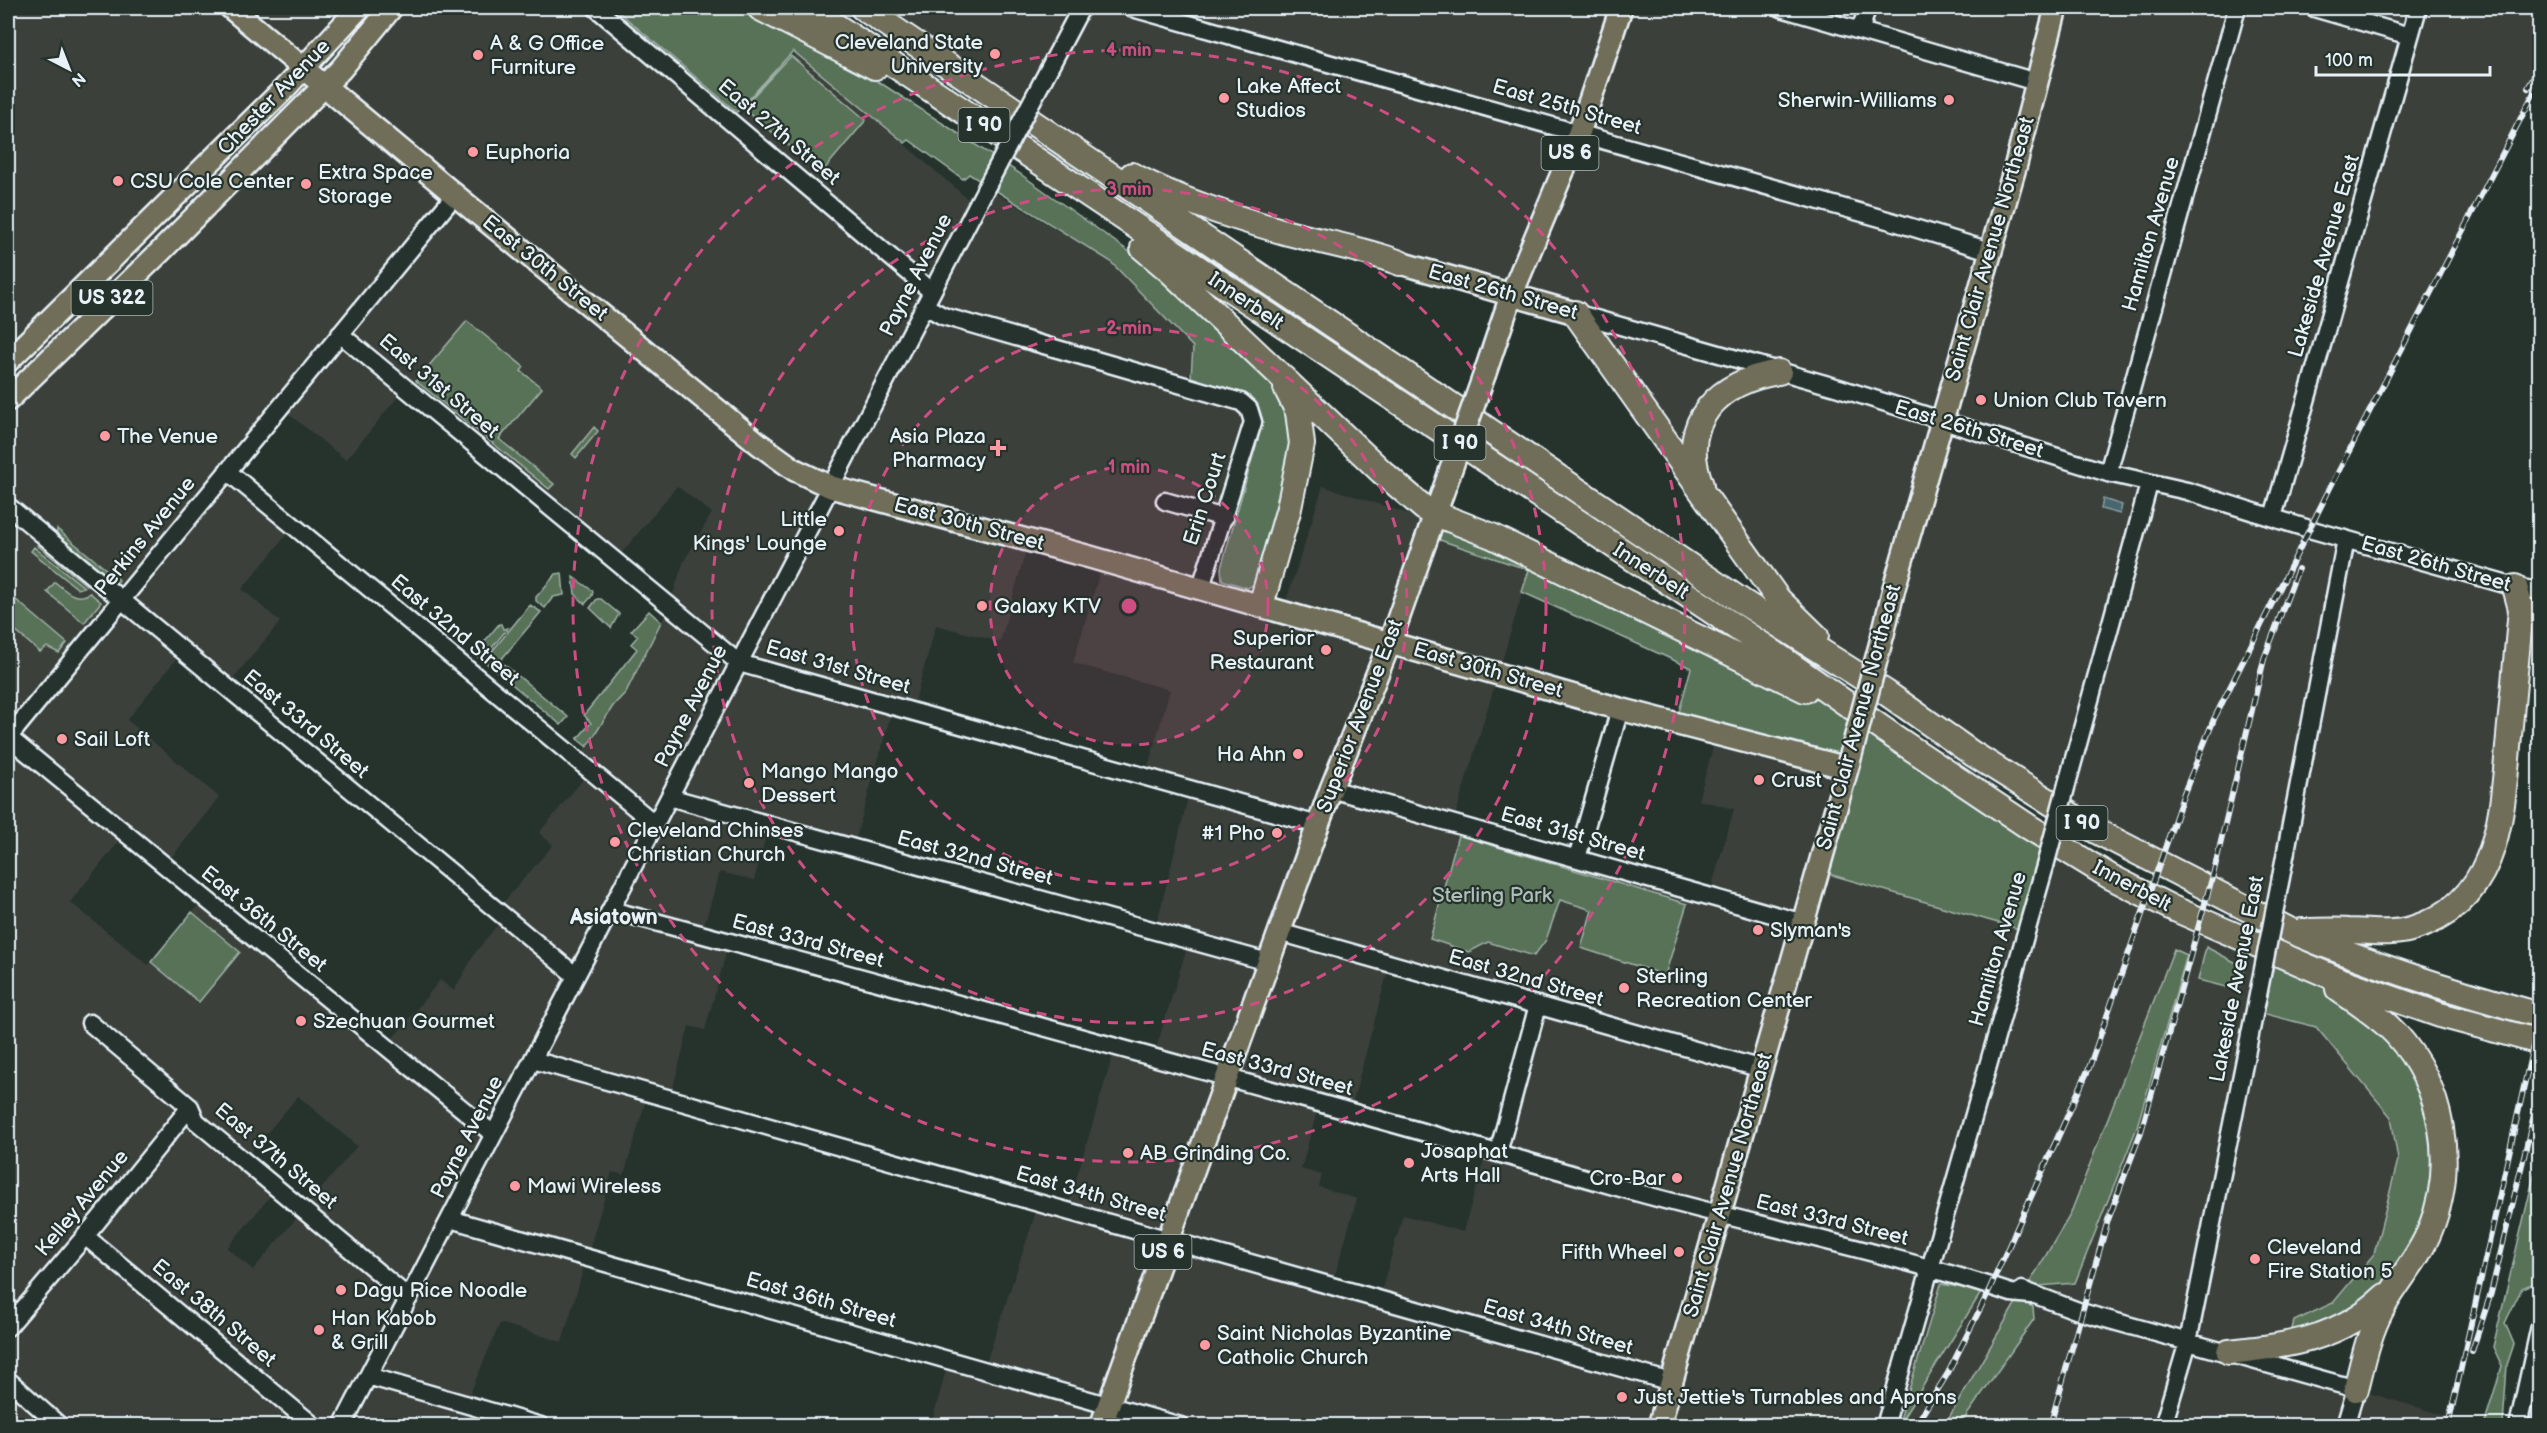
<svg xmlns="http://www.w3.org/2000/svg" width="2547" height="1433" font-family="'Balsamiq Sans',sans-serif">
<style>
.built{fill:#3b413a;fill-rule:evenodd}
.green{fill:#587258;stroke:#a0b2a8;stroke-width:1.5}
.water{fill:#47666d;stroke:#879ea5;stroke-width:1.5}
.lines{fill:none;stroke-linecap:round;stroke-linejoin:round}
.minor-casing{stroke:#e8f1f8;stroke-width:21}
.major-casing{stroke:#e8f1f8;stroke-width:26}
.highway-casing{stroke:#e8f1f8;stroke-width:28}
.minor{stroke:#26332d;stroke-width:16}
.major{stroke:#706e59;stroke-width:21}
.highway{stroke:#706e59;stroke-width:24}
.rail-casing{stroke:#e8f1f8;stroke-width:6}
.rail{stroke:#26332d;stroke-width:4;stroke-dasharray:11;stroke-linecap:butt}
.minor-bridge-casing{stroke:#e8f1f8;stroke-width:21;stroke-linecap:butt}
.major-bridge-casing{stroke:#e8f1f8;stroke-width:26;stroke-linecap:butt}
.minor-bridge{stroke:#26332d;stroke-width:16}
.major-bridge{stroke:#706e59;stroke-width:21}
.ring{fill:none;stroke:#cc4e82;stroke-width:3;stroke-dasharray:10 8}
.poi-dot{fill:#ff9aa2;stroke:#26332d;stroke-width:2}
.labels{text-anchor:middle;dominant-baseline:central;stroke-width:4.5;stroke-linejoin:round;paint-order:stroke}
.shield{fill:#26332d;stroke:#aeb8bb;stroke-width:1.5}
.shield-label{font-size:20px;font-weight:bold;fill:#e8f1f8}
.poi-label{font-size:21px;fill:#e8f1f8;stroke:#26332d;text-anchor:start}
.street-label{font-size:21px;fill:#e8f1f8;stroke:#26332d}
.park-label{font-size:21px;fill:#aebeb8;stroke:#26332d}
.neighbourhood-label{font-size:22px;font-weight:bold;fill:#e8f1f8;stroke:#26332d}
.centre{fill:#cc4e82;stroke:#26332d;stroke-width:3}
.ring-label{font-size:18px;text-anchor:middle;font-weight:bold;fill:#cc4e82;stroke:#26332d;stroke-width:4.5;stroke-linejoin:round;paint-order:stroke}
</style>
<rect width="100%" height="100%" fill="#26332d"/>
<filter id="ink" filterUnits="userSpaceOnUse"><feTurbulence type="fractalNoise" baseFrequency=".0167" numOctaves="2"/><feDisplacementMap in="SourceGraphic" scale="12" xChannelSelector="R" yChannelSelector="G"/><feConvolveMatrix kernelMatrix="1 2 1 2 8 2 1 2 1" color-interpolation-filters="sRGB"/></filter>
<g filter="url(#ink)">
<!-- built -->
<path class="built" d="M8 8H596L733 123 797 52 976 206 986 188 1110 261 1200 340 1185 385 1249 409 1200 589 1283 611 1323 486 1433 522 1428 536 1529 571 1453 823 1709 896 1734 809 1698 800 1717 734 2052 840 2266 953 2255 1011 2316 1027 2391 1117 2398 1160 2374 1254 2333 1303 2294 1321 2288 1345 2231 1352 2450 1417 2448 1425H931L949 1360 984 1369 1039 1203 1067 1210 1115 1048 1153 1058 1189 941 1155 931 1190 790 1145 777 1170 690 1073 663 1103 561 1029 540 1000 642 936 625 912 711 893 707 853 848 769 825 754 880 720 872 701 935 729 942 705 1030 689 1026 670 1099 648 1093 624 1175 612 1172 562 1342 500 1323 466 1403 513 1425H8ZM405 388 615 561 677 486 712 513 683 563 669 607 626 692 613 706 577 760 590 771 539 833 553 845 496 911 503 918 475 953 454 991 440 980 385 1048 203 899 148 965 70 902 125 834 164 867 219 797 127 720 181 653 226 687 280 622 242 589 294 526 227 471 280 407 346 460ZM1390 963 1537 1005 1498 1153 1487 1150 1463 1232 1403 1215 1379 1299 1332 1285 1357 1199 1319 1187 1322 1175 1301 1169 1319 1104 1350 1112ZM298 1096 357 1146 253 1270 227 1248 278 1187 244 1160Z
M863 8H2539V81L2309 528 2515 587 2497 837 2440 916 2293 932 2130 849 1820 639 1575 313 1143 180 1081 146Z"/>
<!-- green -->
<path class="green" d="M614 8H740L876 80 1019 173 1141 260 1271 380 1287 412 1291 444 1261 580 1248 588 1222 580 1221 568 1263 421 1258 405 1248 398 1191 377 1193 347 1110 261 969 174 963 179 909 140 905 143 793 51 737 112Z
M791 56 866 120 822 172 742 108Z
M467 321 524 367 521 371 542 388 499 439 554 484 549 489 416 381Z
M594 427 598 431 576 458 572 454Z
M1436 514 1768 670 1893 736 2052 840 2026 931 1818 871 1847 768 1676 723 1691 668 1522 592 1529 570 1428 536Z
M57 529 119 580 115 585 57 536Z
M42 542 87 579 86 585 37 545Z
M34 547 84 587 78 589 31 551Z
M562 573 564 595 553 597 545 608 536 601V597L556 574Z
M573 577 593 591 592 596 585 604 575 594Z
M55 582C66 591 76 602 90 593L101 602 84 623 47 592Z
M8 593 67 643 59 653 47 647 40 652 8 625Z
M597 599H601L619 614 611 628 590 608Z
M530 605 541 612 500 661 568 717 561 725 484 661Z
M649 611 661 622 626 692 613 706 587 747 577 739 591 723 584 715 637 649 631 644 638 636 631 631Z
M499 624H501L503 629 508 628 482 660 474 654Z
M1458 835 1687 904 1665 975 1581 948 1592 910 1560 900 1546 940 1534 956 1488 942 1469 952 1430 939Z
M192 912 240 952 199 1002 151 962Z
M2206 947 2244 967 2238 990 2198 980Z
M2174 949 2187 955 2136 1130 2075 1283 2027 1287 2070 1215Z
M2266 953 2301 965 2409 1051 2443 1158 2403 1276 2288 1345 2294 1321 2333 1303 2374 1254 2398 1160 2391 1117 2316 1027 2254 1011Z
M2539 1154 2540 1263 2534 1283 2522 1288 2505 1323 2514 1344 2507 1365 2503 1425H2484L2502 1366 2493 1347Z
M1941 1284 1982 1291 1898 1426Z
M2018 1299 2033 1307 2034 1319 1960 1425 1944 1426Z
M2539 1356V1425L2524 1426Z"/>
<!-- water -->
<path class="water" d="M2103 499 2122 505 2120 514 2101 509Z"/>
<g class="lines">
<defs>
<path id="minor" d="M596 8 932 292
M1132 8 1891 221 1990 251
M1781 8 2036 82
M2314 8 2410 36
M1861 29 1867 8
M1043 80 1081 8
M925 306 943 316 1241 402 1249 409 1253 422 1200 590
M1575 313 1839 388 2108 473 2187 491 2309 529 2515 587 2540 591
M340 334 739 663 1318 825
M227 471 655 824
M2108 473 2237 8
M1165 501 1224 518
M8 506 576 976
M2273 517 2418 8
M8 737 493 1134
M8 738 455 195
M2067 784 2149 484
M1331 789 1803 923
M669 797 1268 962
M1577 858 1620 709
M2281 877 2346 539
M611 910C946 1000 1282 1091 1617 1187 1748 1224 1881 1250 2011 1293L2031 1295
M1279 932 1762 1069
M90 1023 190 1107 196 1121 409 1298
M533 1060 1671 1382
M1498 1153 1538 1005
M450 1219 1181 1426
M85 1236 314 1426
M2022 1290 2081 1312 2356 1389 2345 1426
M8 1327 97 1222 190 1107
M368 1376 541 1426
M8 1380 60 1426
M342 1426 986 188
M1885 1426 2045 866
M2163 1426 2188 1342 2258 995
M2518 1426 2540 1326"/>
<path id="major" d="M231 8 455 195 759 444 795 470 831 487 1090 557 1620 709 1847 768
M1400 263 1575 313
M8 361 285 88 359 8
M1485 373 1511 296 1579 133 1621 8
M8 400 161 251 341 69 391 8
M1883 634 1894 588 2016 164 2056 8
M1101 1426 1331 789 1390 642 1457 452
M1659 1426 1849 762"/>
<path id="highway" d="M760 8 875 67
M809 8 1767 648 1893 736 2029 827 2109 876 2170 907 2337 979 2440 1015 2540 1042
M863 8 1746 604 1885 692 1973 754 2098 832 2293 932C2373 966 2455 992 2540 1015
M1132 175C1180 201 1236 218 1288 233 1326 243 1364 249 1400 263
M1143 248 1169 270 1382 472 1424 508 1436 514 1492 536 1805 690
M1575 313 1778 599 1816 636
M1701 485C1676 421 1720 381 1779 372
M1261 605 1289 508 1302 444 1298 412 1286 388
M2302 931C2318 931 2333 930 2348 931 2370 931 2390 935 2411 929 2501 903 2502 812 2509 736 2513 694 2517 651 2521 609L2515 587
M2338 989C2358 1003 2379 1016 2396 1034 2443 1086 2457 1164 2430 1230 2419 1258 2398 1280 2383 1307 2369 1332 2363 1361 2356 1389
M2229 1352C2290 1345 2338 1340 2385 1296"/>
</defs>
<!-- minor casing -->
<use href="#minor" class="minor-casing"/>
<!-- major casing -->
<use href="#major" class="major-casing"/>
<!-- highway casing -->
<use href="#highway" class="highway-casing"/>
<!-- minor -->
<use href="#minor" class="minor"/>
<!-- major -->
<use href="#major" class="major"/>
<!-- highway -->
<use href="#highway" class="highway"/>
<defs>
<path id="rail" d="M2528 88 2540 66
M2472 1351 2491 1293 2540 1090
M1915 1426 1948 1373 1985 1299 2089 1068 2184 793 2214 719 2330 488 2540 81
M2050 1426 2108 1220 2141 1132 2214 871 2264 659 2298 569
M2448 1426 2540 1015"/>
</defs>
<!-- rail casing -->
<use href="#rail" class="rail-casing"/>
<!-- rail -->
<use href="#rail" class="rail"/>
<defs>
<path id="minor-bridge" d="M986 188 1043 80
M2045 866 2067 784
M2258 995 2281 877"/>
<path id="major-bridge" d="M1457 452 1485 373
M1849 762 1883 634"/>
</defs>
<!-- minor-bridge casing -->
<use href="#minor-bridge" class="minor-bridge-casing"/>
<!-- major-bridge casing -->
<use href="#major-bridge" class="major-bridge-casing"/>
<!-- minor-bridge -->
<use href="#minor-bridge" class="minor-bridge"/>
<!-- major-bridge -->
<use href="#major-bridge" class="major-bridge"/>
</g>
</g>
<!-- distance rings -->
<circle cx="1129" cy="606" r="139" fill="#cc4e82" fill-opacity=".12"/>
<g class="ring">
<circle cx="1129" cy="606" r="139"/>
<circle cx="1129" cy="606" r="278"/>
<circle cx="1129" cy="606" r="417"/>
<circle cx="1129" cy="606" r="556"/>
</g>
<!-- markers -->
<g class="poi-dot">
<circle cx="995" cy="54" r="6"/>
<circle cx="478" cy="55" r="6"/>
<circle cx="1224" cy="98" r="6"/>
<circle cx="1949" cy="100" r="6"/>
<circle cx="473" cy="152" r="6"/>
<circle cx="118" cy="181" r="6"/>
<circle cx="306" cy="184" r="6"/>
<circle cx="1981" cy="400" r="6"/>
<circle cx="105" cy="436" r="6"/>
<path d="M995 439h6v6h6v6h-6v6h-6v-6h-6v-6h6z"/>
<circle cx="839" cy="531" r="6"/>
<circle cx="982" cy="606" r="6"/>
<circle cx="1326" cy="650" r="6"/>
<circle cx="62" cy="739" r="6"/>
<circle cx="1298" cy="754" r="6"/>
<circle cx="1759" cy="780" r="6"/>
<circle cx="749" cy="783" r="6"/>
<circle cx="1277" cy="833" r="6"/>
<circle cx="615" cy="842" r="6"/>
<circle cx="1758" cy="930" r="6"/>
<circle cx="1624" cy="988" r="6"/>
<circle cx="301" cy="1021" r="6"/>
<circle cx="1128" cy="1153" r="6"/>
<circle cx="1409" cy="1163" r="6"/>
<circle cx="1677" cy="1178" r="6"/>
<circle cx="515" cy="1186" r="6"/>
<circle cx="1679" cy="1252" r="6"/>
<circle cx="2255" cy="1259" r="6"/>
<circle cx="341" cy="1290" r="6"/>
<circle cx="319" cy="1330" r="6"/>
<circle cx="1205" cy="1345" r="6"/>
<circle cx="1622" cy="1397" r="6"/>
</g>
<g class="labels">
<!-- shield labels -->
<g class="shield">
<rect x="958.5" y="108" width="51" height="34" rx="4.5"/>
<rect x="1541.5" y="136" width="57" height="34" rx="4.5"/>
<rect x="71.5" y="281" width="81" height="34" rx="4.5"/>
<rect x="1434.5" y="426" width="51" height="34" rx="4.5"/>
<rect x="2056.5" y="806" width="51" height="34" rx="4.5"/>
<rect x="1134.5" y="1235" width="57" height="34" rx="4.5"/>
</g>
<g class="shield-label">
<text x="984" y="125">I 90</text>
<text x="1570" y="153">US 6</text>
<text x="112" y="298">US 322</text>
<text x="1460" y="443">I 90</text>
<text x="2082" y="823">I 90</text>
<text x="1163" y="1252">US 6</text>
</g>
<!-- poi labels -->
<g class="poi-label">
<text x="983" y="42" text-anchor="end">Cleveland State<tspan x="983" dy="24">University</tspan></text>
<text x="490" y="43">A &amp; G Office<tspan x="490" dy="24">Furniture</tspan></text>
<text x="1236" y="86">Lake Affect<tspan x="1236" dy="24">Studios</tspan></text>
<text x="1937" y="100" text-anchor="end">Sherwin-Williams</text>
<text x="485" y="152">Euphoria</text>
<text x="318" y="172">Extra Space<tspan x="318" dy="24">Storage</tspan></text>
<text x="130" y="181">CSU Cole Center</text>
<text x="1993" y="400">Union Club Tavern</text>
<text x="117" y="436">The Venue</text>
<text x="986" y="436" text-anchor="end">Asia Plaza<tspan x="986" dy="24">Pharmacy</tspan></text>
<text x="827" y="519" text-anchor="end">Little<tspan x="827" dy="24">Kings' Lounge</tspan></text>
<text x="994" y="606">Galaxy KTV</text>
<text x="1314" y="638" text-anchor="end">Superior<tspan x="1314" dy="24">Restaurant</tspan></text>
<text x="74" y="739">Sail Loft</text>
<text x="1286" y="754" text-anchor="end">Ha Ahn</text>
<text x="761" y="771">Mango Mango<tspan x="761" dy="24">Dessert</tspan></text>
<text x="1771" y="780">Crust</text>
<text x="627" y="830">Cleveland Chinses<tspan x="627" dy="24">Christian Church</tspan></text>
<text x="1265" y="833" text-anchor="end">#1 Pho</text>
<text x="1770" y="930">Slyman's</text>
<text x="1636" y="976">Sterling<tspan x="1636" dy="24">Recreation Center</tspan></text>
<text x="313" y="1021">Szechuan Gourmet</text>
<text x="1421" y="1151">Josaphat<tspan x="1421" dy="24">Arts Hall</tspan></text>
<text x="1140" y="1153">AB Grinding Co.</text>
<text x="1665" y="1178" text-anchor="end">Cro-Bar</text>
<text x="527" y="1186">Mawi Wireless</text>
<text x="2267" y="1247">Cleveland<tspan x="2267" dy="24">Fire Station 5</tspan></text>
<text x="1667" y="1252" text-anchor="end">Fifth Wheel</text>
<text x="353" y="1290">Dagu Rice Noodle</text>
<text x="331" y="1318">Han Kabob<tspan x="331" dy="24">&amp; Grill</tspan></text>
<text x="1217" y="1333">Saint Nicholas Byzantine<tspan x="1217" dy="24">Catholic Church</tspan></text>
<text x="1634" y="1397">Just Jettie's Turnables and Aprons</text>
</g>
<!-- street labels -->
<g class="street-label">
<text transform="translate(274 97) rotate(-46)">Chester Avenue</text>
<text transform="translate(1567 107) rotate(16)">East 25th Street</text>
<text transform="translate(779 132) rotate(40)">East 27th Street</text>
<text transform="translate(2151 234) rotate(-74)">Hamilton Avenue</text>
<text transform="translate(1990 249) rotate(-74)">Saint Clair Avenue Northeast</text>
<text transform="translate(2324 256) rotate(-74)">Lakeside Avenue East</text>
<text transform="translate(545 268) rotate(39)">East 30th Street</text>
<text transform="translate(916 275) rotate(-63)">Payne Avenue</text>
<text transform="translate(1503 292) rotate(16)">East 26th Street</text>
<text transform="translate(1246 301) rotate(34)">Innerbelt</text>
<text transform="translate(439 386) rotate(40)">East 31st Street</text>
<text transform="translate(1969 429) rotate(17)">East 26th Street</text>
<text transform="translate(1205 499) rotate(-72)">Erin Court</text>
<text transform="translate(969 524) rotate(15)">East 30th Street</text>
<text transform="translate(145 536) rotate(-51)">Perkins Avenue</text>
<text transform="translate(2436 564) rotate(16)">East 26th Street</text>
<text transform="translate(1651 571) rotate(33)">Innerbelt</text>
<text transform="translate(455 630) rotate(40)">East 32nd Street</text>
<text transform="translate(838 667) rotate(16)">East 31st Street</text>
<text transform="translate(1488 670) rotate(16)">East 30th Street</text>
<text transform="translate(691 706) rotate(-63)">Payne Avenue</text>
<text transform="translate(1360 716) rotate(-69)">Superior Avenue East</text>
<text transform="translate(1859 717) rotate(-75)">Saint Clair Avenue Northeast</text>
<text transform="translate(306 724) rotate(40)">East 33rd Street</text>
<text transform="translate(1573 834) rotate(16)">East 31st Street</text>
<text transform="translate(975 858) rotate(15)">East 32nd Street</text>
<text transform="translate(2132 886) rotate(28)">Innerbelt</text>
<text transform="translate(264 919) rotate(39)">East 36th Street</text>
<text transform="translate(808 941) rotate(15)">East 33rd Street</text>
<text transform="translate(1998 949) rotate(-74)">Hamilton Avenue</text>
<text transform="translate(1526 978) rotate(16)">East 32nd Street</text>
<text transform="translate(2237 979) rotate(-79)">Lakeside Avenue East</text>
<text transform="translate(1277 1069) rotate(15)">East 33rd Street</text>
<text transform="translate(467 1137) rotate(-63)">Payne Avenue</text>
<text transform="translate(276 1156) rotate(40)">East 37th Street</text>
<text transform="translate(1728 1185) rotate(-74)">Saint Clair Avenue Northeast</text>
<text transform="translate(1091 1194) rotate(16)">East 34th Street</text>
<text transform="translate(82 1203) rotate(-50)">Kelley Avenue</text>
<text transform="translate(1832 1220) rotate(14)">East 33rd Street</text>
<text transform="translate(821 1300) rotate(16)">East 36th Street</text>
<text transform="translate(214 1313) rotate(40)">East 38th Street</text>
<text transform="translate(1558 1327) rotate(16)">East 34th Street</text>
</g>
<!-- park labels -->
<g class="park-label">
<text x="1492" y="895">Sterling Park</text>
</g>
<!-- neighbourhood labels -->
<g class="neighbourhood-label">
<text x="614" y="917">Asiatown</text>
</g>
</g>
<circle cx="1129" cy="606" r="9" class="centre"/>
<g class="ring-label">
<text x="1129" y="56">4 min</text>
<text x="1129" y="195">3 min</text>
<text x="1129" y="334">2 min</text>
<text x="1129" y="473">1 min</text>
</g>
<!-- margin -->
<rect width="2547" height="1433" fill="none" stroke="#26332d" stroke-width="30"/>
<rect x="15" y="15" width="2517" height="1403" fill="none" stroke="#e8f1f8" stroke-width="2" filter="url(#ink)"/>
<!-- north arrow -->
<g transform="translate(69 69) rotate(138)" stroke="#26332d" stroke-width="4.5" paint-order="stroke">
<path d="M0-4.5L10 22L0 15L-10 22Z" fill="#e8f1f8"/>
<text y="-9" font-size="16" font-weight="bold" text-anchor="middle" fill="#e8f1f8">N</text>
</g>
<!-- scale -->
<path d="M2316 66v9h174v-9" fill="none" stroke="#e8f1f8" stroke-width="3"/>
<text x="2325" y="66" font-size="18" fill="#e8f1f8" stroke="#26332d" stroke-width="4.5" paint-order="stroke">100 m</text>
</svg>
